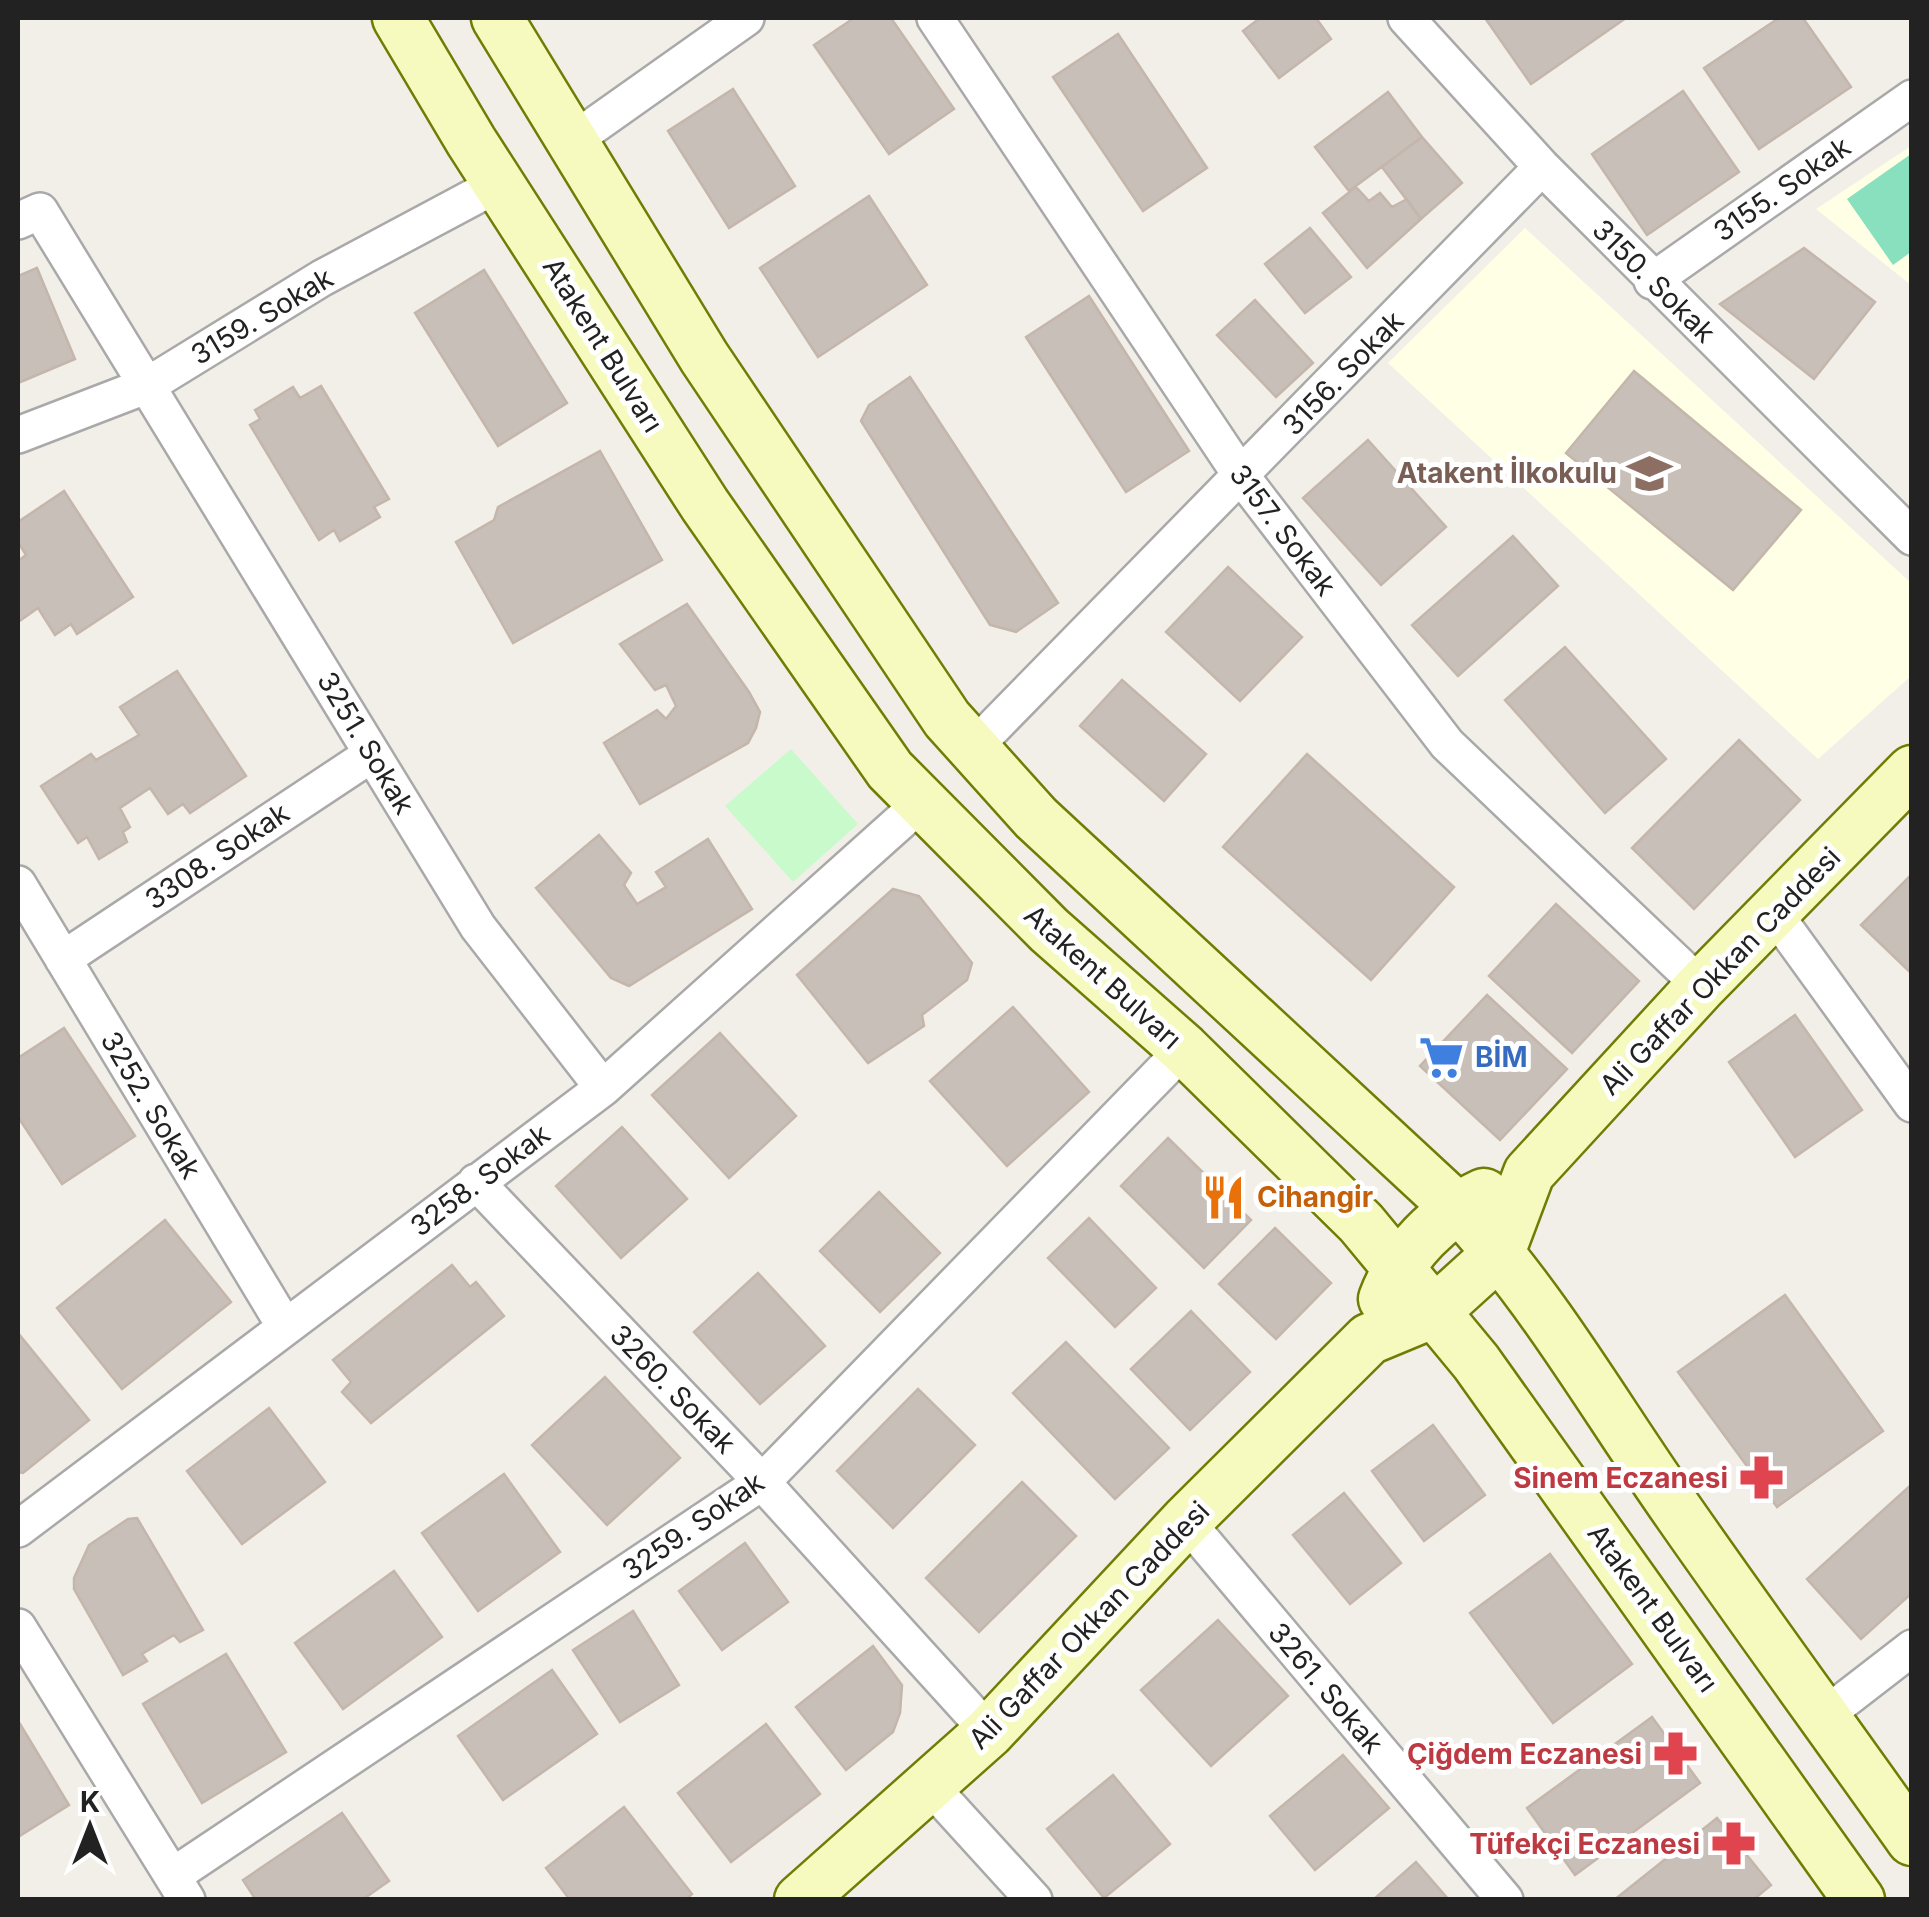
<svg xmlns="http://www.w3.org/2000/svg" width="1929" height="1917" font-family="Inter,sans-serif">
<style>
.education{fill:#ffffe5}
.park{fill:#c8facc}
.pitch{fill:#88e0be}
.building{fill:#c7bfb8;stroke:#c4b6ab;stroke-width:2.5}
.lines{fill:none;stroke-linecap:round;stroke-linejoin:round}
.street-casing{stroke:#a9a9a9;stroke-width:40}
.secondary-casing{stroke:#707d05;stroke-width:55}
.street{stroke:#fff;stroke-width:35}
.secondary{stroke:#f7fabf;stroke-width:50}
.labels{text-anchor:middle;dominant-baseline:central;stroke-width:10;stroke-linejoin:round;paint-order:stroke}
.street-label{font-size:28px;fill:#222;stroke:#fff}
.education-label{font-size:28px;font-weight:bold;fill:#785e54;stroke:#fff;text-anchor:end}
.shop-label{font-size:28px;font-weight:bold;fill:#366cbe;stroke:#fff;text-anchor:start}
.food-label{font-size:28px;font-weight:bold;fill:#c56008;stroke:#fff;text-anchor:start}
.health-label{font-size:28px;font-weight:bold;fill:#be3a42;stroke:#fff;text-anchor:end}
</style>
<rect width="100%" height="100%" fill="#f2efe9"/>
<!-- education -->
<path class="education" d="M1911 146V285L1816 209Z
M1525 228 1911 583V676L1818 759 1388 363Z"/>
<!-- park -->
<path class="park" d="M791 749 858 824 793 882 725 806Z"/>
<!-- pitch -->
<path class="pitch" d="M1911 154V252L1893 265 1847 199Z"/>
<!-- building -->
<path class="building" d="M854 18H891L954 109 889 154 814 45Z
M1260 18H1316L1331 39 1279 78 1243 31Z
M1485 18H1626L1531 84Z
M1779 18H1803L1851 87 1759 149 1704 68Z
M1118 34 1207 168 1143 211 1053 77Z
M733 89 795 186 729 228 668 131Z
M1683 91 1739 172 1647 235 1592 154Z
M1388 92 1422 137 1349 191 1315 147Z
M1422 137 1462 183 1421 219 1382 167Z
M1356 187 1369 201 1380 193 1392 207 1407 199 1421 219 1367 268 1323 213Z
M869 196 927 285 818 357 760 268Z
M1310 228 1351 277 1305 313 1265 264Z
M1804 248 1875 302 1814 379 1720 304Z
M37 268 75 359 18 383V276Z
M484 270 567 403 498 446 415 313Z
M1089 296 1189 451 1126 492 1026 337Z
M1255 300 1313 363 1276 397 1217 335Z
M1634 371 1801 510 1733 590 1566 453Z
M910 377 1058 603 1016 632 990 625 861 421 869 405Z
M321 386 389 499 374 507 380 517 340 541 334 530 319 540 250 425 260 419 255 410 293 387 300 398Z
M1368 440 1446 527 1381 585 1303 498Z
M600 451 662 560 513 643 456 542 494 520 498 507Z
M64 491 133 597 77 634 71 624 55 635 38 608 18 622V561L26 555 18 542V522Z
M1513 536 1558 586 1458 676 1412 625Z
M1228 567 1302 637 1240 701 1166 632Z
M687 604 749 692 760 712 756 728 748 743 640 804 604 743 657 710 666 719 676 706 666 685 655 690 620 644Z
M1565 647 1666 759 1605 813 1505 700Z
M177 671 246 776 190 813 183 804 168 814 150 788 120 808 130 827 123 832 127 842 99 859 87 837 78 843 41 786 91 754 96 760 139 735 120 707Z
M1122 680 1206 754 1164 801 1080 726Z
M1739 740 1800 800 1694 909 1632 848Z
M1307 754 1454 887 1371 980 1223 847Z
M599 835 631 873 624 885 637 904 666 887 656 872 708 839 752 909 629 986 611 978 536 888Z
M1912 874V974L1861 925Z
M893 889 919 896 972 963 967 980 922 1015 924 1026 868 1063 797 975Z
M1556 904 1639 981 1572 1053 1489 976Z
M1487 995 1567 1069 1500 1140 1420 1066Z
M1013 1007 1089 1092 1007 1166 930 1081Z
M1795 1015 1862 1110 1795 1157 1729 1062Z
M64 1028 135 1136 62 1184 18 1117V1058Z
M720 1033 796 1116 729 1178 652 1095Z
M622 1127 687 1199 621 1258 556 1186Z
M1168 1138 1251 1220 1204 1268 1121 1186Z
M879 1192 940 1253 880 1312 820 1251Z
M1089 1218 1156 1288 1115 1327 1048 1258Z
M165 1220 231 1302 122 1389 57 1308Z
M1275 1228 1331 1283 1276 1339 1219 1284Z
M452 1265 470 1287 476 1282 504 1316 371 1423 342 1392 351 1382 333 1360Z
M758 1273 825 1346 760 1404 694 1332Z
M1785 1295 1883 1431 1777 1507 1678 1372Z
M1191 1311 1250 1372 1190 1430 1131 1369Z
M18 1333 89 1420 23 1473 18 1472Z
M1066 1342 1169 1448 1115 1499 1013 1393Z
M605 1377 680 1458 607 1525 532 1445Z
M918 1389 975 1445 893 1528 837 1471Z
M269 1408 325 1482 242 1544 187 1471Z
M1433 1425 1485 1495 1424 1541 1372 1471Z
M504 1474 560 1552 478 1611 422 1533Z
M1022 1482 1076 1536 979 1632 926 1578Z
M1912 1484V1593L1861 1639 1807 1579Z
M1344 1493 1401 1563 1350 1604 1293 1535Z
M137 1518 203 1630 180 1642 174 1635 142 1654 147 1661 123 1675 74 1589V1578L89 1545 128 1519Z
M745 1543 788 1602 722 1650 679 1591Z
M1550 1554 1632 1664 1553 1723 1470 1613Z
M394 1571 442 1637 343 1709 295 1643Z
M633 1611 679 1685 620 1722 573 1650Z
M1218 1620 1288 1696 1211 1766 1141 1690Z
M873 1646 902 1685 900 1713 893 1732 846 1770 796 1707Z
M226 1654 286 1752 202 1803 143 1704Z
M552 1670 597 1734 503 1800 458 1736Z
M1652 1717 1700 1783 1575 1875 1527 1808Z
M20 1724 69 1805 18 1837V1725Z
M766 1724 820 1794 731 1862 678 1793Z
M1343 1755 1389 1808 1315 1870 1270 1816Z
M1113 1775 1170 1844 1104 1898 1047 1829Z
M624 1807 692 1894 685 1900H570L546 1868Z
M342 1813 389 1881 362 1900H256L243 1880Z
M1717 1818 1771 1885 1753 1900H1614Z
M1416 1862 1449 1900H1373Z"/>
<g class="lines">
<defs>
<path id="street" d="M935 18 1242 477 1447 744 1701 986
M1406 18 1542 167 1912 537
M575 139 746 18
M18 221 40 211 478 927 603 1088
M1652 281 1912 98
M18 435 148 385 322 278 500 183
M973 748 1542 167
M18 884 284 1325
M1774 913 1912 1104
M63 959 372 754
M476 1182 762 1482 989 1732
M1186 1521 1505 1900
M18 1529 603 1088 920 804
M18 1627 187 1900
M1824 1716 1912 1648
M931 1787 1034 1900
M174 1875 762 1482 1184 1049"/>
<path id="secondary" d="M398 18 471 141 705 505 890 770 1049 930 1184 1049 1361 1223 1476 1362 1859 1900
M497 18 704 357 947 719 1036 818 1473 1223C1552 1313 1610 1415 1679 1513 1755 1622 1834 1730 1912 1840
M1384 1299C1401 1253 1439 1215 1484 1194
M800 1900 989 1732 1186 1521 1369 1339 1434 1312 1499 1253 1529 1173 1701 986 1912 771"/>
</defs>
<!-- street casing -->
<use href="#street" class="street-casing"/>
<!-- secondary casing -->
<use href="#secondary" class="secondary-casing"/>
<!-- street -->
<use href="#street" class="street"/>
<!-- secondary -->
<use href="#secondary" class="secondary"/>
</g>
<!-- icons -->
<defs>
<symbol id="school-bare" viewBox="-9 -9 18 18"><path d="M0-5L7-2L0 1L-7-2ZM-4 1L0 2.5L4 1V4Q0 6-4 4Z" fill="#8d6e63" stroke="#fff" stroke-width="2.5" paint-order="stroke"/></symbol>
<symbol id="supermarket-bare" viewBox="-9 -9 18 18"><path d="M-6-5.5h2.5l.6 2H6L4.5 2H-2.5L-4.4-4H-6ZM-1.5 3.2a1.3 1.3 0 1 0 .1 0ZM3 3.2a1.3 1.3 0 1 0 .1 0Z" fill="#3f7fe0" stroke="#fff" stroke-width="2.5" paint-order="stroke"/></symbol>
<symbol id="restaurant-bare" viewBox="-9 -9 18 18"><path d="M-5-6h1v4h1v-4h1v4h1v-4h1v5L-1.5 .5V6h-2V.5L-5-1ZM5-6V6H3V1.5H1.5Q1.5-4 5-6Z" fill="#e8710a" stroke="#fff" stroke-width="2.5" paint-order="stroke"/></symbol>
<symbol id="pharmacy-bare" viewBox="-9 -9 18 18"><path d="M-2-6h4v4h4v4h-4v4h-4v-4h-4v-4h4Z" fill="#e0444e" stroke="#fff" stroke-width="2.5" paint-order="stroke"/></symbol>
</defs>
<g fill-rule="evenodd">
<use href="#school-bare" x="1618" y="442" width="63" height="63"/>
<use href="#supermarket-bare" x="1410" y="1026" width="63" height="63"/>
<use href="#restaurant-bare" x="1192" y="1166" width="63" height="63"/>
<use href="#pharmacy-bare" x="1730" y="1446" width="63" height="63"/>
<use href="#pharmacy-bare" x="1644" y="1722" width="63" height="63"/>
<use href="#pharmacy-bare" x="1702" y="1812" width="63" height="63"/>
</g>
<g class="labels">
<!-- street labels -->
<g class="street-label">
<text transform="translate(1782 189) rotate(-35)">3155. Sokak</text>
<text transform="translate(1654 281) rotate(45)">3150. Sokak</text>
<text transform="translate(262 316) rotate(-31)">3159. Sokak</text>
<text transform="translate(603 345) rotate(58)">Atakent Bulvarı</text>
<text transform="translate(1343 373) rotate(-46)">3156. Sokak</text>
<text transform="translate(1283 530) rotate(53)">3157. Sokak</text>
<text transform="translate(366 743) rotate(59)">3251. Sokak</text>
<text transform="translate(217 856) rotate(-34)">3308. Sokak</text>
<text transform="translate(1720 971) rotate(-46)">Ali Gaffar Okkan Caddesi</text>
<text transform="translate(1103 977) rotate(42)">Atakent Bulvarı</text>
<text transform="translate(151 1105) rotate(59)">3252. Sokak</text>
<text transform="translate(480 1180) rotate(-37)">3258. Sokak</text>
<text transform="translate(673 1389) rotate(46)">3260. Sokak</text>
<text transform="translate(693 1526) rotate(-35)">3259. Sokak</text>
<text transform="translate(1653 1608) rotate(54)">Atakent Bulvarı</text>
<text transform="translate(1089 1625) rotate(-46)">Ali Gaffar Okkan Caddesi</text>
<text transform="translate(1326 1688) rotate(50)">3261. Sokak</text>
</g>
<!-- education labels -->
<g class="education-label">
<text x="1617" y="473">Atakent İlkokulu</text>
</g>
<!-- shop labels -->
<g class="shop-label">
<text x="1475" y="1057">BİM</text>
</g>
<!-- food labels -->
<g class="food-label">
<text x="1257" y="1197">Cihangir</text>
</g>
<!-- health labels -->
<g class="health-label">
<text x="1728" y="1478">Sinem Eczanesi</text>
<text x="1642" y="1754">Çiğdem Eczanesi</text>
<text x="1700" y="1844">Tüfekçi Eczanesi</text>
</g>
</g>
<!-- border -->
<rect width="1929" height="1917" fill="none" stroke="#222222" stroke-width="40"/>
<!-- north arrow -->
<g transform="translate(90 1827)" stroke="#ffffff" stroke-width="8" paint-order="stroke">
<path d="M0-8L18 38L0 25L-18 38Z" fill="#222222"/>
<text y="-15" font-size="28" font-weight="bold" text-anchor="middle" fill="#222222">K</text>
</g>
</svg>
